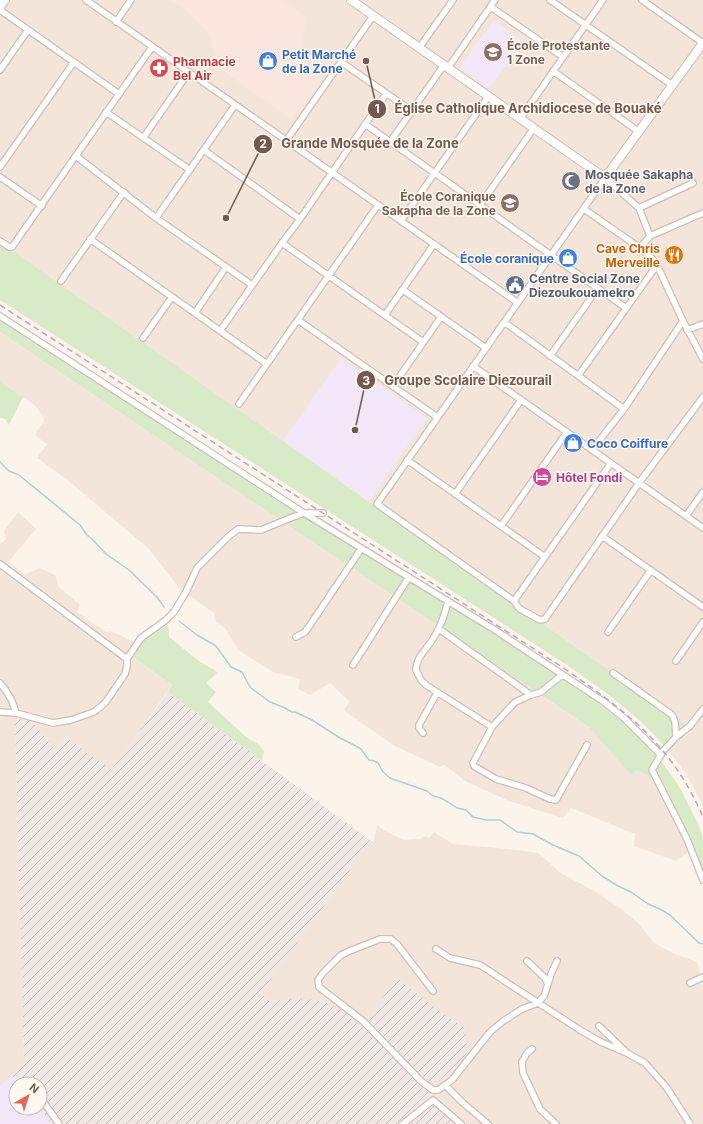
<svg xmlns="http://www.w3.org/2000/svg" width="703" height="1124" font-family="Inter,sans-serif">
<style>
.residential{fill:#f3e5d9}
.commercial{fill:#fbe5df}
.industrial{fill:url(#industrial-furrows)}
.education{fill:#f1e7f9}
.grass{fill:#d9eac9}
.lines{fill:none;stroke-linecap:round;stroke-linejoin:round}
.stream{stroke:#a6d3d7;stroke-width:1.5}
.street-casing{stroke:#d0bdb3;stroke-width:8}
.secondary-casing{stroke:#d3bdb0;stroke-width:10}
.street{stroke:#fff;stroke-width:5.5}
.secondary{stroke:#fff;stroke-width:8}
.rail{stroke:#b6a8c6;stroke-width:1.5;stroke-dasharray:6 4;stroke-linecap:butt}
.labels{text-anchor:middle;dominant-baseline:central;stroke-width:3;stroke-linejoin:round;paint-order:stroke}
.education-label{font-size:12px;font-weight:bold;fill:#785e54;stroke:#fef8f1;text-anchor:start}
.shop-label{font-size:12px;font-weight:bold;fill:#366cbe;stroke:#fef8f1;text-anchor:start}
.health-label{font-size:12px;font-weight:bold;fill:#be3a42;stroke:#fef8f1;text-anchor:start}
.worship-label{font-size:12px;font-weight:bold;fill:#5b616d;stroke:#fef8f1;text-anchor:start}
.food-label{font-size:12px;font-weight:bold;fill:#c56008;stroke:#fef8f1;text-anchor:end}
.service-label{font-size:12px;font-weight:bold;fill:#4e5e75;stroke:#fef8f1;text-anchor:start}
.hotel-label{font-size:12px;font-weight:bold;fill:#b23c85;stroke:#fef8f1;text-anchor:start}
.leader{fill:none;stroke:#76594e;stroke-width:1.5}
.callout-dot{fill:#76594e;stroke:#fef8f1;stroke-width:1.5}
.mark-label{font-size:12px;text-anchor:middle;font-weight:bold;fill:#fff}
.callout-label{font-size:13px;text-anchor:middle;font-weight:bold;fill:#76594e;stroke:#fef8f1;stroke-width:3;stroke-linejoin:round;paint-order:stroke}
</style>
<defs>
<pattern id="industrial-furrows" width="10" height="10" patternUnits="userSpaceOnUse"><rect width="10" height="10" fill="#eee7e3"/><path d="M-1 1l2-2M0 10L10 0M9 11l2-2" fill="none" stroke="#c5beba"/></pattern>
</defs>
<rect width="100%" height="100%" fill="#fcf4eb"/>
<!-- residential -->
<path class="residential" d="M0 0H703V806L686 774 669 751 692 730 369 501 0 245Z
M0 332 589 727 631 774 638 770 650 777 690 851 676 861 634 846 635 834 571 808 563 818 509 801 467 782 444 765 440 767 395 746 346 712 344 709 350 702 330 683 310 695 298 689 300 679 275 673 238 650 225 628 216 622 215 614 190 596 186 597 148 548 65 478 37 458 47 444 36 436 37 431 45 420 35 405 0 382Z
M18 512 36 529 8 562 25 574 40 568 55 575 59 587 80 605 77 612 106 632 111 631 134 642 133 658 136 659 172 685 111 771 65 736 55 750 30 718 15 719 24 1062 21 1068 12 1075 19 1084H16V1108H39L52 1124H0V544L6 539 4 531Z
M377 825 385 831 404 840 420 839 425 836 429 838 434 832 453 844 517 850 538 853 562 874 593 890 624 911 641 926 654 943 675 954 697 962 703 989V1124H467L428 1090 466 1057V1028L448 1017 397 978 362 1026 343 1010 277 1000 268 1001 261 993 371 841 374 842Z"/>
<!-- commercial -->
<path class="commercial" d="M167 0H283L307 18 303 34V54L333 67 291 119 219 68 209 34 182 7Z"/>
<!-- industrial -->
<path class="industrial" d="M168 692 371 841 261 993 268 1001 300 998 322 1001 343 1010 362 1026 397 978 448 1017 466 1028 467 1057 428 1090 467 1124H52L39 1108 40 1084H19L12 1075 21 1068 24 1062 15 719 30 718 55 750 65 736 111 770Z"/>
<!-- education -->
<path class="education" d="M494 20 523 42 489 89 460 67Z
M341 358 427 418 369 501 283 441Z
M12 1075 19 1084H16V1108H39L52 1124H0V1086Z"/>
<!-- grass -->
<path class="grass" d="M0 242 692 729 669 751C638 715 606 692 567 665L0 300Z
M0 314 561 675C614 713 665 750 692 812 696 820 702 830 703 840 703 854 703 869 703 883L690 851 650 777 638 770 631 775 589 727 0 332Z
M0 382 23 397 9 425 5 419 0 418Z
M168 625 169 637 200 662 215 670 217 673 206 683 216 692 208 702 245 736 258 744 264 751 262 761 168 692 172 685 136 659 133 658 143 639Z"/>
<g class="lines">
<!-- stream -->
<path class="stream" d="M0 462 9 471 19 475 80 525 87 535 92 539 106 554 129 570 157 597 164 607
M179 621 197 635 216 646 231 667 242 672 250 687 255 691 270 702 285 708 292 712H295L312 720 340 738 354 745 361 749 369 760 374 761 378 763 383 772 390 778 427 791 433 796 441 798 448 802 457 808 466 810 473 817 486 820H500L517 832 533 834 553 845 579 856 602 876 618 886 631 892 648 904 660 909 670 915 699 943 703 944"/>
<defs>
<path id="street" d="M86 0 518 303
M550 0 672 85
M642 0 703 43
M491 7 563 57
M0 10 119 94
M116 22 131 0
M419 48 453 0
M341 62 412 111
M448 68 495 0
M0 70 28 30
M553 71 638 131
M106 112 190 170
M520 119 603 0
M365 124 626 308
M143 138 189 72
M286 141 373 16
M390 142 444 65
M204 150 300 219
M76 156 156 218 252 285
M0 167 74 62
M0 177 42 206
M693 183 639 208 605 178 377 504 514 601 518 607 520 609 540 620 545 619 639 483 703 397
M480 205 534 128
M639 208 650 236
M584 209 640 248 650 256 657 265 683 321 703 359
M156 218 235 105
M401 221 488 97
M90 239 267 364
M0 241 9 247H12L152 47
M282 243 423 342
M640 248 650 236 703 213
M61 281 124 192
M403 290 486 348
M195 313 226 267
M385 315 434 244
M0 316 304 513 495 630 604 702 624 718 661 755
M298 320 437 417
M504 322 624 409
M687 330 703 324
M220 331 282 243 300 219 386 94
M143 338 172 297
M550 356 598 288
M473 366 703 528
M578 376 657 265
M393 386 441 317
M239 404 378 205
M592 450 624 409 683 321
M407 460 545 557
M455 494 521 400
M686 516 703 492
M501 526 567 432
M602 536 703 607
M0 564 127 659
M448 601C445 614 441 626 434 637 428 649 416 656 416 670L421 680 426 685 492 727
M514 601 611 463
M439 629 531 695
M608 632 651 570
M296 637 305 632 308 628 361 549
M676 661 703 622
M353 665 409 577
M613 673 671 714C677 721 675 728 676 737
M562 675 541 692 531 695 515 702 492 727 473 763 474 766 496 779 526 788 550 799 556 800 587 745
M0 683C8 692 13 701 16 713
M703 709 690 726 676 737 663 751 652 770 687 839 703 880
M0 712 16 713 53 723 71 720 94 712 105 703 125 674 127 666V659L141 638 166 620 174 612 186 592 197 568 228 537 238 529 261 530 293 517 304 513H323
M423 733 419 728V725L437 693
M436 949 450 958 480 965 580 1030 601 1042 627 1053 645 1063 667 1088 690 1124
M690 983 703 977
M548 984 551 974 557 961
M433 991 397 944 391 939H380L352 950 341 955 323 973 318 980 319 987 363 1021 422 1082 433 1090H438L452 1080 490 1032 502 1022 522 1009 538 1003 544 996 548 984 545 978 527 961
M599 1026 625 1051
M532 1049 527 1053 522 1062 523 1073 540 1109 556 1124
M29 1082 30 1084
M446 1086 463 1103 488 1124
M40 1097 59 1124
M403 1124 433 1100 461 1124"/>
<path id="secondary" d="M351 0 605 178 703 43
M0 7 5 0"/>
</defs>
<!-- street casing -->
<use href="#street" class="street-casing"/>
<!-- secondary casing -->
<use href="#secondary" class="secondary-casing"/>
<!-- street -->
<use href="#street" class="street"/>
<!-- secondary -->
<use href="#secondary" class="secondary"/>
<!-- rail -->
<path class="rail" d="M0 305 565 669C627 712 672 745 703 817"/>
</g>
<!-- icons -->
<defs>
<symbol id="school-disc" viewBox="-11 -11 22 22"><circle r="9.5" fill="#8d6e63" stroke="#fef8f1"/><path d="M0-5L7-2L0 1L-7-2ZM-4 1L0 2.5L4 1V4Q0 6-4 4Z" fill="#fff"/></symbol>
<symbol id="shop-disc" viewBox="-11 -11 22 22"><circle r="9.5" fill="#3f7fe0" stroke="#fef8f1"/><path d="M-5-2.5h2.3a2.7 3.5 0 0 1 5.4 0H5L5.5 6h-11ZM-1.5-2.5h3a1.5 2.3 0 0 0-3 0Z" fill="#fff"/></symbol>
<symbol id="pharmacy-disc" viewBox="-11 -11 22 22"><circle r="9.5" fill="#e0444e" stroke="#fef8f1"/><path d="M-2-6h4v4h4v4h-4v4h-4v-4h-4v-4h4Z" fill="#fff"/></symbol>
<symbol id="mosque-disc" viewBox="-11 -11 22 22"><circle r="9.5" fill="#6b7280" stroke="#fef8f1"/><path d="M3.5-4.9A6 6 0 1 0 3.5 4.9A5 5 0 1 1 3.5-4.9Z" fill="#fff"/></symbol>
<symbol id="restaurant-disc" viewBox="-11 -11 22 22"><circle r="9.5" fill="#e8710a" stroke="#fef8f1"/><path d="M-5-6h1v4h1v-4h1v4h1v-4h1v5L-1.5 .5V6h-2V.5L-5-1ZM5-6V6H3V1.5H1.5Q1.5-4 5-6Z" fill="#fff"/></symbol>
<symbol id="civic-disc" viewBox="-11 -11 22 22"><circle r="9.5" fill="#5c6f8a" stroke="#fef8f1"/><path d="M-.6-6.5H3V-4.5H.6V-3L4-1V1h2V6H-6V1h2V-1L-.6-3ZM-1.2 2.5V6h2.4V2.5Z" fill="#fff"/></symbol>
<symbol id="hotel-disc" viewBox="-11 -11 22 22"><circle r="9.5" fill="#d1479c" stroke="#fef8f1"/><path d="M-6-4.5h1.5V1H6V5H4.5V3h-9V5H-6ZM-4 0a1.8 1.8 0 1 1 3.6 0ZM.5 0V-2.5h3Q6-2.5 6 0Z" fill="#fff"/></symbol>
</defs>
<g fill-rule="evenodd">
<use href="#school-disc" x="482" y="41" width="22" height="22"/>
<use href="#shop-disc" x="257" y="50" width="22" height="22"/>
<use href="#pharmacy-disc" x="148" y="57" width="22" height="22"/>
<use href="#mosque-disc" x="560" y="170" width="22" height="22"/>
<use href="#school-disc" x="499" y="192" width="22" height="22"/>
<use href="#restaurant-disc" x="663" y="244" width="22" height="22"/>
<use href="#shop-disc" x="557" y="247" width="22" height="22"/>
<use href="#civic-disc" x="504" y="274" width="22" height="22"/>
<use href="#shop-disc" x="562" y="432" width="22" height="22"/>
<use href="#hotel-disc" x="531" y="466" width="22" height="22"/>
</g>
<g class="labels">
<!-- education labels -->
<g class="education-label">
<text x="507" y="45">École Protestante<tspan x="507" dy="14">1 Zone</tspan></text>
<text x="496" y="196" text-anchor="end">École Coranique<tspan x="496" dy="14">Sakapha de la Zone</tspan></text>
</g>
<!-- shop labels -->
<g class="shop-label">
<text x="282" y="54">Petit Marché<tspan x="282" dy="14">de la Zone</tspan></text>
<text x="554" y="258" text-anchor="end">École coranique</text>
<text x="587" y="443">Coco Coiffure</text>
</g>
<!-- health labels -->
<g class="health-label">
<text x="173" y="61">Pharmacie<tspan x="173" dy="14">Bel Air</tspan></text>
</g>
<!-- worship labels -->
<g class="worship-label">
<text x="585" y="174">Mosquée Sakapha<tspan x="585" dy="14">de la Zone</tspan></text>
</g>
<!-- food labels -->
<g class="food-label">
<text x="660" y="248">Cave Chris<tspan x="660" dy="14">Merveille</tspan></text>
</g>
<!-- service labels -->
<g class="service-label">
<text x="529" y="278">Centre Social Zone<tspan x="529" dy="14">Diezoukouamekro</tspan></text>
</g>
<!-- hotel labels -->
<g class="hotel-label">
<text x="556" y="477">Hôtel Fondi</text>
</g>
</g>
<!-- callouts -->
<path class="leader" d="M366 61L377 109M226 218L263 144M355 430L366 380"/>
<g class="callout-dot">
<circle cx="366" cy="61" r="4"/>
<circle cx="226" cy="218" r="4"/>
<circle cx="355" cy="430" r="4"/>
<circle cx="377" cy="109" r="10"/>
<circle cx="263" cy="144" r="10"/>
<circle cx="366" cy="380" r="10"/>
</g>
<g class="mark-label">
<text x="377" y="113">1</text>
<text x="263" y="148">2</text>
<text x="366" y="385">3</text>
</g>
<g class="callout-label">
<text x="528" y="113">Église Catholique Archidiocese de Bouaké</text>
<text x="370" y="148">Grande Mosquée de la Zone</text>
<text x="468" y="385">Groupe Scolaire Diezourail</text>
</g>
<!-- north arrow -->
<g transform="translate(28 1096) rotate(39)"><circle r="19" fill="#fef8f1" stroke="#c8b8b0"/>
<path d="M0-3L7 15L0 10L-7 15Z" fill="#df6956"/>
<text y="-6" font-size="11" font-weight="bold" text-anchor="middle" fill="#76594e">N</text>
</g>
</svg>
